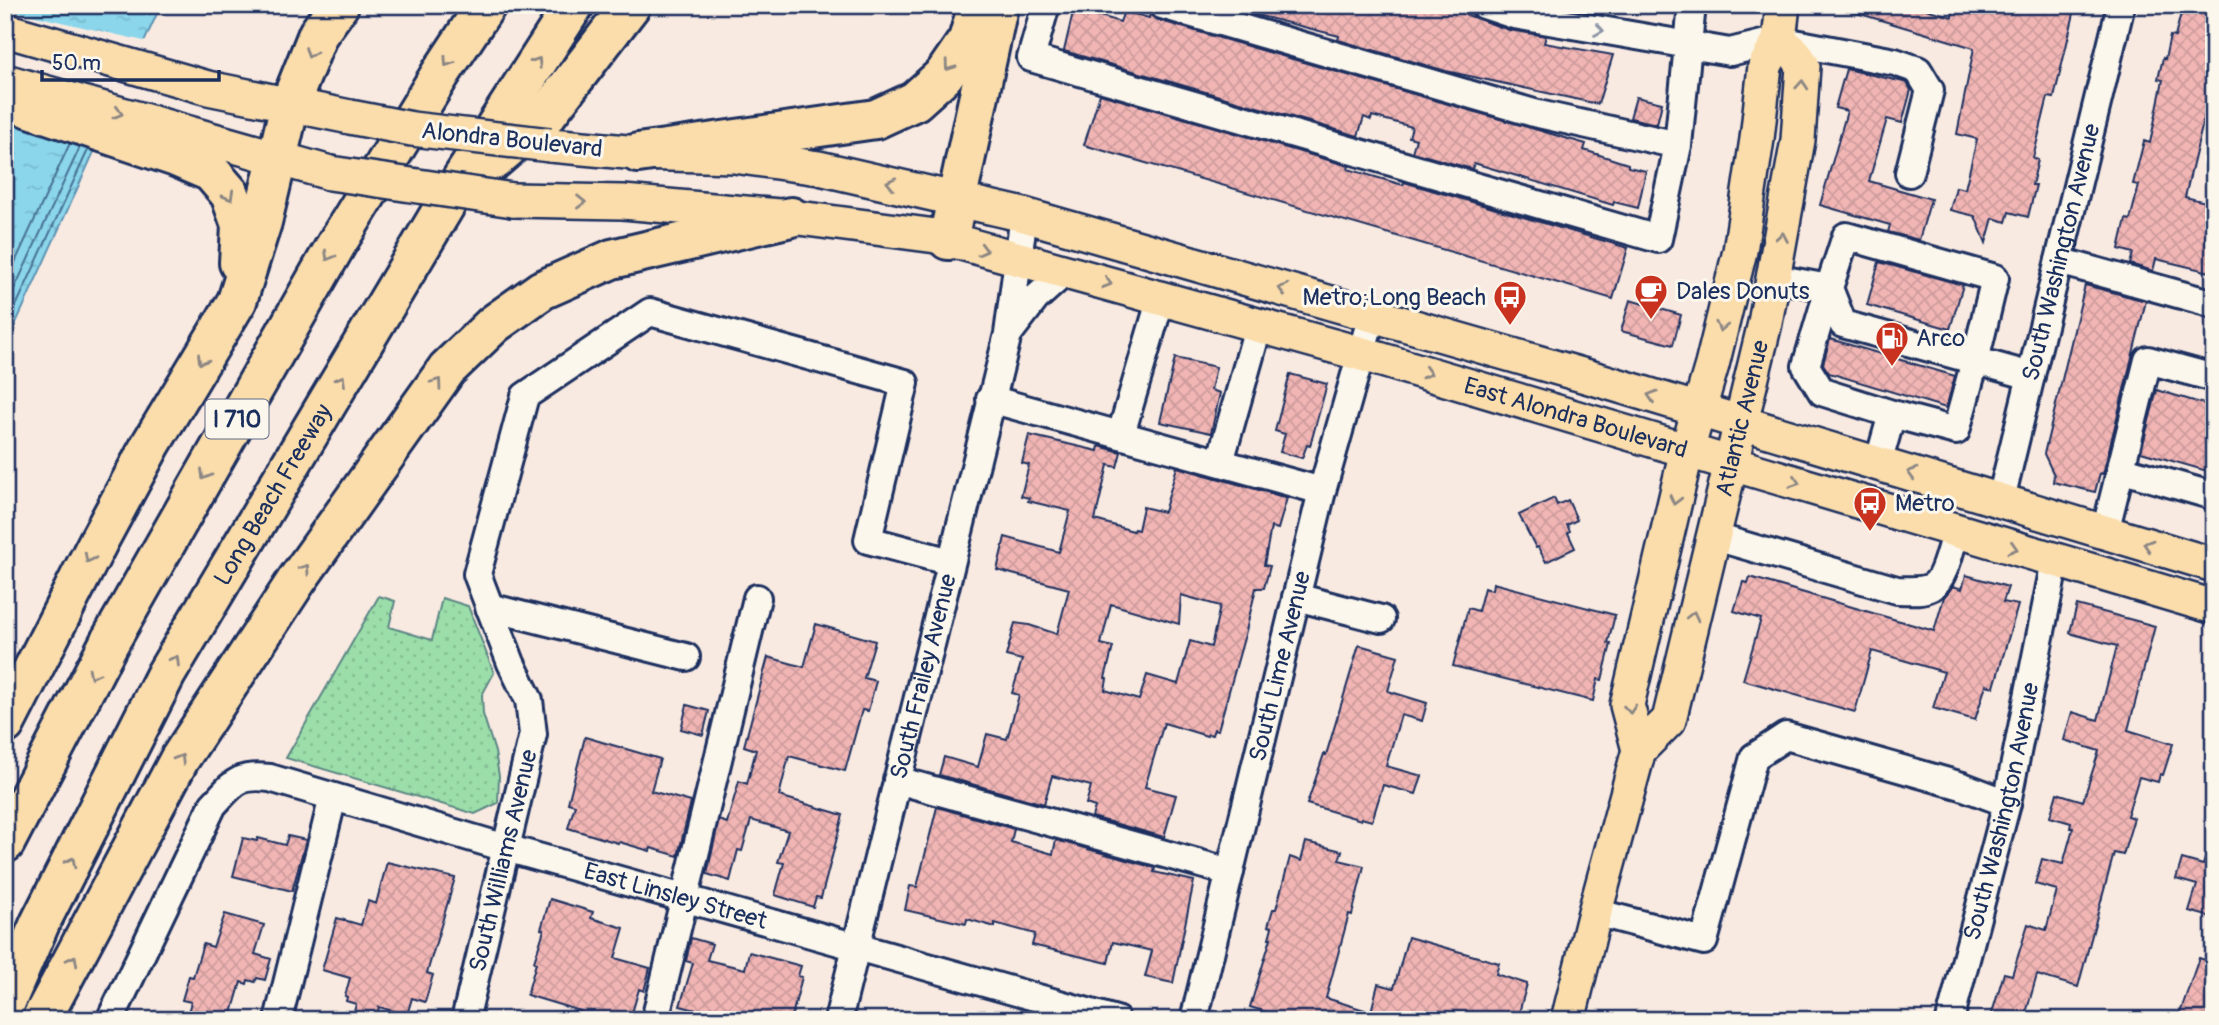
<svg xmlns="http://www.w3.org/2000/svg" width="2219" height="1025" font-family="Pangolin,sans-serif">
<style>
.grass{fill:url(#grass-dots);stroke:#5b8684;stroke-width:2}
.water{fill:url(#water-ripples);stroke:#5e93b3;stroke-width:2}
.pier{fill:#f9eae1}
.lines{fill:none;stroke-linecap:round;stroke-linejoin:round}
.shore{stroke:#487296;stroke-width:2}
.building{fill:url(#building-cross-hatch);stroke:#1b2f5e;stroke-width:2;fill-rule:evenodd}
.minor-casing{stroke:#1b2f5e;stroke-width:32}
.major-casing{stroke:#1b2f5e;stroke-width:38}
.highway-casing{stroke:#1b2f5e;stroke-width:44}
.minor{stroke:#fbf7ec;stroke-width:26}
.major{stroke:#fbddab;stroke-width:33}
.highway{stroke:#fbddab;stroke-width:38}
.major-bridge-casing{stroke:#1b2f5e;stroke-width:38;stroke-linecap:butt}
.major-bridge{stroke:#fbddab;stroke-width:33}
.oneway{stroke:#8b93a5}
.oneway2{stroke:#8b8684}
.labels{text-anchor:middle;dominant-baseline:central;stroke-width:6;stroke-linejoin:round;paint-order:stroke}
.shield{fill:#fbf7ec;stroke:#5e6b89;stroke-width:2}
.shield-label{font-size:23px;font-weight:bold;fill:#1b2f5e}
.street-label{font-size:24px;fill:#1b2f5e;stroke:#fbf7ec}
.poi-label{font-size:24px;fill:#1b2f5e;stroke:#fbf7ec;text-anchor:start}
</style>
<defs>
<pattern id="grass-dots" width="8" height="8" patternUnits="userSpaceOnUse" patternTransform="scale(1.75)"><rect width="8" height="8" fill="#9bdea9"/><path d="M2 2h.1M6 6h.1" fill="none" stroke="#85bf94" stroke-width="1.8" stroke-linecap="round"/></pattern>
<pattern id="water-ripples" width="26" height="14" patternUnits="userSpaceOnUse" patternTransform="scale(1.75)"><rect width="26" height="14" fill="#8bd6eb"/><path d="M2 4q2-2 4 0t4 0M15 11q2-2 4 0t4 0" fill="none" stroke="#77b8cc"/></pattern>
<pattern id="building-cross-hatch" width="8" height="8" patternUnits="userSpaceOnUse" patternTransform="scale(1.75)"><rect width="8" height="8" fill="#f1b5b4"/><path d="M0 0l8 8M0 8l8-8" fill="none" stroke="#ce9c9d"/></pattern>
</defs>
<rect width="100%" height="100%" fill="#f9eae1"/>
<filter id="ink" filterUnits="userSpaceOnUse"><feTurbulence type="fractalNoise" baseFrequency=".0143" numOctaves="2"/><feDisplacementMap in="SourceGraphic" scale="14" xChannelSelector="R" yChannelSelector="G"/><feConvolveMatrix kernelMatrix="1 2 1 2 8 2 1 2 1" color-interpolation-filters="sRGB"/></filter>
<g filter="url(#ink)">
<!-- grass -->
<path class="grass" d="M379 596 395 601 389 627 432 640 442 598 468 606 494 673 482 695 483 714 495 752 499 776 498 803 475 814 286 758Z"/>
<!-- water -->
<path class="water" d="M5 5H161L5 347Z"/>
<!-- pier -->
<path class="pier" d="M5 9 148 42 100 149 5 119Z"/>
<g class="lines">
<!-- shore -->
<path class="shore" d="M5 284 70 143
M5 309 80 147
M5 330 88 150"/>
</g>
<!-- building -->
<path class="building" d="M1246 5H1439L1509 30 1546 36 1544 43 1613 55 1598 104 1446 71 1338 40 1339 36 1245 12Z
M1848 5H1913L1952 17 1954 5H2076L2054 98 2048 97 2033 158 2038 160 2032 185H2036L2028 217 2009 212 2006 222 1993 218 1986 243 1975 216 1950 210 1956 187 1965 189 1977 139 1957 134 1974 48 1847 10Z
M2183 5H2214V99L2209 98 2185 197 2214 204V273L2156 259 2153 271 2130 264 2133 253 2119 249 2126 219 2130 220 2139 185 2133 184 2144 141 2150 143 2163 80 2158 79 2163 58 2165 59 2170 36 2175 37Z
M1074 8 1120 22 1124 11 1149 18 1150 14 1158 20 1586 144 1584 150 1628 164V167L1646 171 1638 208 1614 202 1613 205 1474 163 1472 169 1412 152 1416 139 1409 137 1412 127 1372 116 1371 120 1364 117 1358 136 1064 51Z
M1846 69 1904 82 1907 83 1911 90 1902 123 1887 119 1869 181 1931 199 1919 240 1888 232 1890 225 1820 205 1847 111 1835 108Z
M1100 94 1349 166 1348 169 1403 185 1404 182 1628 248 1613 299 1084 145Z
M1636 97 1662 103 1657 124 1630 118Z
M1879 262 1963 285 1950 329 1867 305Z
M2085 285 2146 301 2103 474 2100 473 2095 492 2053 482 2054 475 2044 454Z
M1630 300 1681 315 1673 345 1621 331Z
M1830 339 1955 376 1946 408 1829 373 1823 364Z
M1175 358 1216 367 1211 390 1220 393 1211 433 1160 422Z
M1290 374 1327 384 1310 446 1307 445 1302 458 1280 452 1285 434 1275 431Z
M2157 390 2214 407V473L2141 452Z
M1029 435 1098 451 1099 446 1121 452 1117 467 1108 465 1095 520 1133 531 1134 529 1138 530 1143 507 1164 512 1177 467 1287 498 1278 529 1271 527 1264 565 1270 566 1264 588H1256L1246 631 1218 730 1214 729 1212 735 1208 734 1207 736 1164 723 1145 787 1176 795 1164 837 1092 817 1095 807 1086 804 1091 786 1052 776 1044 804 939 775 944 757 978 767 987 734 1007 739 1019 695 1012 693 1022 660 1006 656 1015 623 1029 625 1057 634 1069 589 997 570 1005 537 1059 552 1070 511 1028 501 1029 498 1021 496 1029 465 1022 463ZM1181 595 1220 606 1211 647 1190 641 1178 684 1147 675 1139 700 1105 690 1107 679 1105 678 1113 647 1101 644 1111 604 1179 624Z
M1554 498 1557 505 1568 500 1577 520 1567 525 1570 531 1568 533 1575 548 1546 562 1538 547 1536 548 1519 515Z
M1966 575 2008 587 2003 602 2018 605 1994 687 1986 685 1975 720 1933 708 1944 672 1872 651 1855 712 1743 680 1761 619 1734 611 1743 582 1748 583 1750 577 1934 631 1944 597 1953 586 1962 589Z
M1493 583 1615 615 1608 643 1611 644 1602 680 1598 679 1593 701 1453 666 1468 608 1478 611 1484 588 1492 590Z
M2077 605 2155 626 2128 730 2173 744 2163 775 2160 774 2158 782 2139 777 2127 816 2134 818 2123 855 2114 853 2078 987 2037 975 2024 1020H1990L2004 973 2012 975 2028 924 2046 930 2057 890 2035 884 2042 859 2063 864 2073 828H2070L2071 823 2050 817 2057 793 2083 801 2099 751 2064 740 2072 712 2098 720 2117 646 2073 634 2070 632Z
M816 624 875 641 864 678 876 681 868 711 862 710 845 771 789 756 779 796 843 815 821 898 816 897 813 907 775 895 784 863 778 862 788 831 751 820 742 851 738 850 730 881 707 874 719 820 727 823 739 781 747 784 756 750 744 746 768 657 804 667Z
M1359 645 1398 656 1388 691 1427 703 1422 721 1401 715 1386 766 1422 776 1416 794 1383 785 1372 821 1361 818V820L1307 804 1324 754 1326 755Z
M687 705 709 711 703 735 681 729Z
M585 737 660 759 651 791 691 802 678 856 651 848 650 851 619 842 618 843 568 828 575 805 568 803Z
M937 807 1014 829 1011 842 1053 854 1056 840 1155 868 1154 872 1194 881 1173 983 1145 977 1152 951 1113 942 1108 963 1032 945 1035 934 995 923V927L967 919 966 924 905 910 910 886 917 887Z
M288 836 306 840 292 891 233 876 243 838 257 841 258 838 285 845Z
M1306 842 1342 851 1339 860 1364 866 1352 915 1349 914 1326 998 1371 1012 1378 984 1394 988 1408 937 1499 963 1496 974 1527 984 1517 1020H1293L1250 1007 1271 938H1269L1272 927 1268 926 1273 909H1276L1290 857 1301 861Z
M2209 846 2214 847V918L2189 911 2197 885 2176 879 2182 859 2203 865Z
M387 862 455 878 427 973 433 975 425 1002 412 998 407 1015 379 1007 376 1020H352L356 1004 346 1001 347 997 345 996 350 978 322 970 337 918 361 925 368 901 376 904Z
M550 899 593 912 591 918 624 928 615 958 650 968 644 991 639 989 630 1020H577L580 1011 527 995 536 963 534 962 544 930 541 929Z
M225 914 264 925 255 954 271 959 265 980 257 978 255 982 248 980 247 984 241 982 230 1020H186L191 1002 182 1000 189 976 193 977 203 944 213 947Z
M691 938 712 944 707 960 745 969 749 952 801 966 798 976 802 977 791 1020H736L680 1006 693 963 686 961Z
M2199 958 2214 963V1020H2193L2179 1016Z"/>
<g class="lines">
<defs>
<g id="minor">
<path d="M1046 5 1031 58 1658 239 1678 145 1692 5"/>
<path d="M1162 5 1534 113 1678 145"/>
<path d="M1484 5 1514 15 1730 52 1779 40 1895 62 1918 70 1930 90 1909 173"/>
<path d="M2059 261 2214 304"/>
<path d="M1774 278 1829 288 1806 366 1822 392 1892 414 1878 464"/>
<path d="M1009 333 1036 298 1065 272"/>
<path d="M990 399 1322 491"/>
<path d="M1892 414 1956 431 1975 361 1995 278 1846 236 1829 288 1843 324 2031 376"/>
<path d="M1121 434 1161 298"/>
<path d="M1220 462 1259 324"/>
<path d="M2120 469 2214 496"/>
<path id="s1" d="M2001 499 2121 5"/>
<path d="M2105 532 2148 360 2214 378"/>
<path d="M1712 536 1897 590C1908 590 1921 592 1931 587 1945 580 1951 545 1956 530"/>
<path d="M1296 597 1381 619"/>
<path d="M489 607 686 657"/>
<path d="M897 780 1230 872"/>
<path d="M1595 912 1704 941 1754 757 1786 736 1962 786 2007 803"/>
<path id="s2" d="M110 1020 213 805C234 783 237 774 270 778L506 848 1116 1020"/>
<path d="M278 1020 333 797"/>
<path id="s3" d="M465 1020 533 734 529 700 511 663 477 574 525 396 650 312 905 383 868 540 951 562"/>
<path d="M655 1020 757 598"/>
<path id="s4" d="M838 1020 1008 334 1024 215"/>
<path id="s5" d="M1194 1020 1322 491 1372 315"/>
<path id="s6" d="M1950 1020 2007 803 2055 561"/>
</g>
<g id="major">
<path d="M5 30 208 88 350 117"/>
<path d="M5 81 330 173"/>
<path d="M550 145 638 153 734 156 819 168 1024 215 1603 381 2214 565"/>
<path id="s7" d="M513 200 623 202 791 217 936 236 1362 354 2214 607"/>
<path d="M1639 750 1627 705 1687 450 1712 365 1740 251 1757 139 1765 66 1779 40 1783 5"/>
<path id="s8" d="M1568 1020 1595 912 1639 750 1669 720 1765 323 1798 140 1803 66 1795 53 1779 40"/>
</g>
<g id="highway">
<path d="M5 96 24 106 176 157 211 172 230 194 241 225 239 263"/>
<path d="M638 153 876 119 915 101 944 75 968 40 978 5"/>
<path d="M494 160 547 114 631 5"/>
<path d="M948 240 998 7"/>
<path d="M5 724 98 542 151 444 237 301 262 222 290 104 318 34 339 5"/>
<path d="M5 843 109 643 337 243 441 73 486 5"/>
<path id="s9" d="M5 1004 40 923 166 674 447 202 574 5"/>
<path d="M41 1020 179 760 297 580 447 369 494 324 542 290 612 259 791 217"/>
</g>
</defs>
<!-- minor casing -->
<use href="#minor" class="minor-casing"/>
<!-- major casing -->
<use href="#major" class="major-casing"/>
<!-- highway casing -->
<use href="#highway" class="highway-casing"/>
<!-- minor -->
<use href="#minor" class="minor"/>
<!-- major -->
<use href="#major" class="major"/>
<!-- highway -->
<use href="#highway" class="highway"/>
<defs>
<path id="major-bridge" d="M350 117 412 129 550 145
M330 173 513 200"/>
</defs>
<!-- major-bridge casing -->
<use href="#major-bridge" class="major-bridge-casing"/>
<!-- major-bridge -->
<use href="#major-bridge" class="major-bridge"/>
</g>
<!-- one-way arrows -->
<defs><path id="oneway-chevron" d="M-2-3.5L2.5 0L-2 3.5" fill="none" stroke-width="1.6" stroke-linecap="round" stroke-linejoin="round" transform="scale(1.75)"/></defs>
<use class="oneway" href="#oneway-chevron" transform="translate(1599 30) rotate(10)"/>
<g class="oneway2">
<use href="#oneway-chevron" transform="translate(310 53) rotate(111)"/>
<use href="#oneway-chevron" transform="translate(448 62) rotate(124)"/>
<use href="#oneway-chevron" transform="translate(537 62) rotate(-57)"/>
<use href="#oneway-chevron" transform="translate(949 66) rotate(126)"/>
<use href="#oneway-chevron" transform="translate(1802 85) rotate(-86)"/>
<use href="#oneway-chevron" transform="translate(118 113) rotate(16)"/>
<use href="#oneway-chevron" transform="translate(891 183) rotate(-168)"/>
<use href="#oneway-chevron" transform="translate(229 196) rotate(61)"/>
<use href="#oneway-chevron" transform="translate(581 202) rotate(1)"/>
<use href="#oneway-chevron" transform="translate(1782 237) rotate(-80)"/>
<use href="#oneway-chevron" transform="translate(983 250) rotate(15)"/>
<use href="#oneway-chevron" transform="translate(329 256) rotate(120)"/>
<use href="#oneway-chevron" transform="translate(1107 283) rotate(16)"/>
<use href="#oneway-chevron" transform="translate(1283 289) rotate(-164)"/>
<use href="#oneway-chevron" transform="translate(1721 327) rotate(103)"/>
<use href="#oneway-chevron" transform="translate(202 360) rotate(121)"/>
<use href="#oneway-chevron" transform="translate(1427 373) rotate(16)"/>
<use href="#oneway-chevron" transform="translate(341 380) rotate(-59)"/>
<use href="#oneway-chevron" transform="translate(437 383) rotate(-54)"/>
<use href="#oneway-chevron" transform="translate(1652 396) rotate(-163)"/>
<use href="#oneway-chevron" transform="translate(1912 473) rotate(-164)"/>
<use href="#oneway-chevron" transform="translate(205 475) rotate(120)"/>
<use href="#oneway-chevron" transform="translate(1795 482) rotate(17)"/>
<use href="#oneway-chevron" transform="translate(1675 500) rotate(104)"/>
<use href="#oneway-chevron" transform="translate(2148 545) rotate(-163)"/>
<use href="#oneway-chevron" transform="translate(2013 548) rotate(17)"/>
<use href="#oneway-chevron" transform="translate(89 558) rotate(117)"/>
<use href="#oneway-chevron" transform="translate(305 569) rotate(-55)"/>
<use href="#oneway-chevron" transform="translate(1693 616) rotate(-77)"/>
<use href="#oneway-chevron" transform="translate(175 660) rotate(-59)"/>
<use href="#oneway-chevron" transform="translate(93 674) rotate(117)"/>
<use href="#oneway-chevron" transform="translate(1630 709) rotate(85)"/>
<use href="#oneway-chevron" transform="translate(180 759) rotate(-59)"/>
<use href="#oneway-chevron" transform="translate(71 862) rotate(-63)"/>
<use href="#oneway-chevron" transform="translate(73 960) rotate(-62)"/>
</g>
</g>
<!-- icons -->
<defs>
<symbol id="cafe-pin" viewBox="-11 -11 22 30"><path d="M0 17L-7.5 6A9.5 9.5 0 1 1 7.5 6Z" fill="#c8321e" stroke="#fbf7ec"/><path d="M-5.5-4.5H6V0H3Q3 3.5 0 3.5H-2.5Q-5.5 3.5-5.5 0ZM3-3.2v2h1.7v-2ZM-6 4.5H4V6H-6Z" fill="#fff"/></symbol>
<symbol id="bus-pin" viewBox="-11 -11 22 30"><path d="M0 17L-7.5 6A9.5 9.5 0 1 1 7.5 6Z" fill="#c8321e" stroke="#fbf7ec"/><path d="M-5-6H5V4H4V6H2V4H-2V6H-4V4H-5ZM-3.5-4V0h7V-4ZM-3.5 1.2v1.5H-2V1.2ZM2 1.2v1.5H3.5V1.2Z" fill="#fff"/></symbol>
<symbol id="fuel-pin" viewBox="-11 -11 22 30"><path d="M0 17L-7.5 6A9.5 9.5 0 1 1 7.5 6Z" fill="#c8321e" stroke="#fbf7ec"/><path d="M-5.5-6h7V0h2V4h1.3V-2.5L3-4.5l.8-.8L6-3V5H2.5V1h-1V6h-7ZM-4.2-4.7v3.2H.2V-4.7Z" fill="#fff"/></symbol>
</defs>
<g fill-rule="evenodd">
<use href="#cafe-pin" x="1632" y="272" width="38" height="52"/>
<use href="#bus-pin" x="1491" y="278" width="38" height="52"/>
<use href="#fuel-pin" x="1873" y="319" width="38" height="52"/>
<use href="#bus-pin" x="1851" y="484" width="38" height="52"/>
</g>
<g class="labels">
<!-- shield labels -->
<rect class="shield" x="205.5" y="399.5" width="63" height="39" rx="5"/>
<g class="shield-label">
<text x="237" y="419">I 710</text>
</g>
<!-- street labels -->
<g class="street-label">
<text transform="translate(512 140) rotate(6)">Alondra Boulevard</text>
<text stroke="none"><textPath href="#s1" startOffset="254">South Washington Avenue</textPath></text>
<text stroke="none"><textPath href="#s7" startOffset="1090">East Alondra Boulevard</textPath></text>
<text stroke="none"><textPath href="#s8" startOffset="632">Atlantic Avenue</textPath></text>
<text stroke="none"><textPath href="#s9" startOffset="576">Long Beach Freeway</textPath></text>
<text stroke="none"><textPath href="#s5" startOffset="364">South Lime Avenue</textPath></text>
<text stroke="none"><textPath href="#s4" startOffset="354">South Frailey Avenue</textPath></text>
<text stroke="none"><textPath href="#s6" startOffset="215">South Washington Avenue</textPath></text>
<text stroke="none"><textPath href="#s3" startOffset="164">South Williams Avenue</textPath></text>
<text stroke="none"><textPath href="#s2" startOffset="728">East Linsley Street</textPath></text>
</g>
<!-- poi labels -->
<g class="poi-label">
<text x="1676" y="291">Dales Donuts</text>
<text x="1486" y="297" text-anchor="end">Metro;Long Beach</text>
<text x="1916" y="338">Arco</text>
<text x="1895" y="503">Metro</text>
</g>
</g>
<!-- margin -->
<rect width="2219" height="1025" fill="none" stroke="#fbf7ec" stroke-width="28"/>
<rect x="14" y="14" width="2191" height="997" fill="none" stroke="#1b2f5e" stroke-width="2.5" filter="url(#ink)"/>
<!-- scale -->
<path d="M42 70v10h177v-10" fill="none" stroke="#1b2f5e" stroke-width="3.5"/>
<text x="52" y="70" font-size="21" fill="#1b2f5e" stroke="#fbf7ec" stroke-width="5" paint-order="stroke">50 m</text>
</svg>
